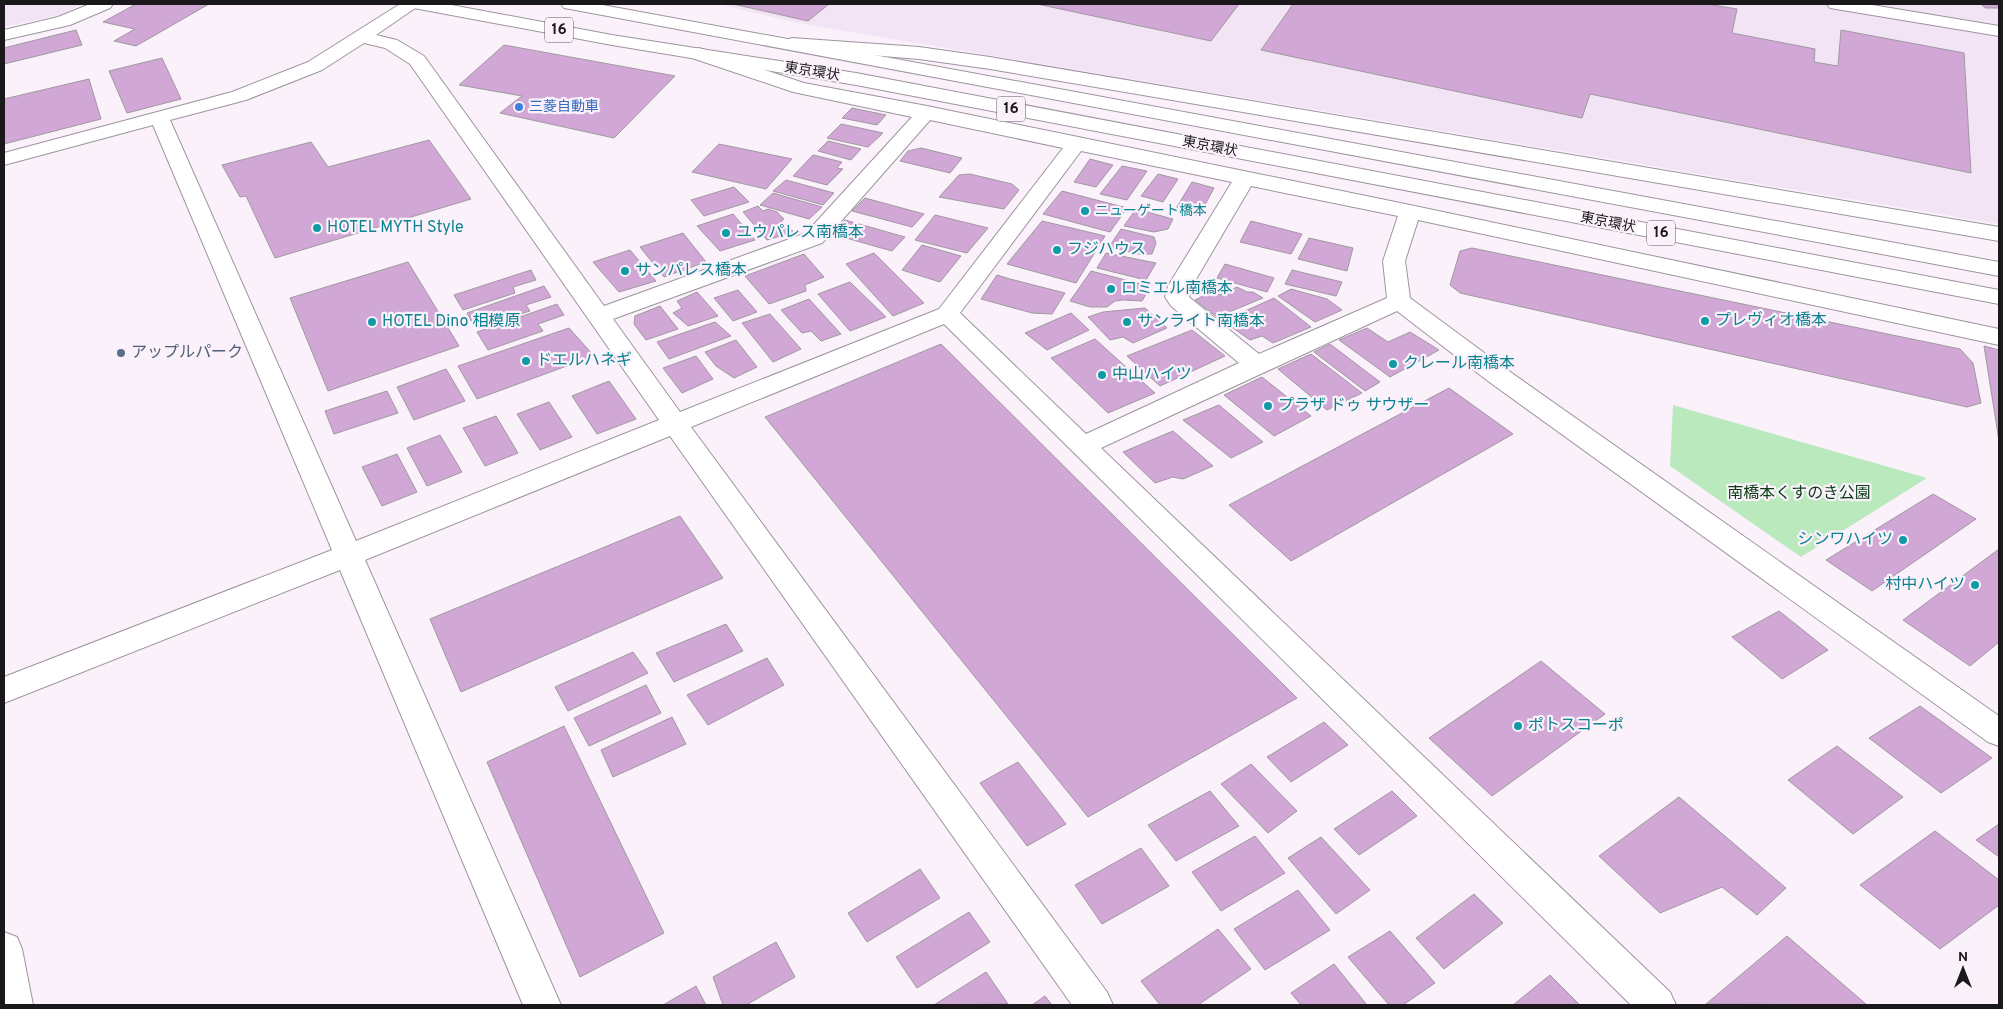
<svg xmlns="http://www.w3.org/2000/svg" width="2003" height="1009" font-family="Overpass,'Noto Sans JP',sans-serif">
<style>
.built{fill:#f2e4f4}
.green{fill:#bbe9be}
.building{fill:#d1a8d5;stroke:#a098a1}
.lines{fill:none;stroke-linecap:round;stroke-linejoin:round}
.minor-casing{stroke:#9d959e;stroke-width:2}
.highway-casing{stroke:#9d959e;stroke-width:2}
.minor{fill:#fff;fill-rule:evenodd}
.highway{fill:#fff;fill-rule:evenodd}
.shop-dot{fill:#3f7fe0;stroke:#faf1fb;stroke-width:2}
.culture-dot{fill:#0f9aa8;stroke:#faf1fb;stroke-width:2}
.service-dot{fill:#5c6f8a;stroke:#faf1fb;stroke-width:2}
.labels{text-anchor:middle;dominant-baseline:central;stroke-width:4.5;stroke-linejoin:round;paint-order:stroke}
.far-street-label{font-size:14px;fill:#1b181c;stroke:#faf1fb}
.far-shop-label{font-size:14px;fill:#366cbe;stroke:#faf1fb;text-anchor:start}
.far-culture-label{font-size:14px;fill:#0d838f;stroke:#faf1fb;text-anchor:start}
.shield{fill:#faf1fb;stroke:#5e595f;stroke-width:1}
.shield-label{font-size:15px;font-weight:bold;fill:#1b181c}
.culture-label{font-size:16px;fill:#0d838f;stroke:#faf1fb;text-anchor:start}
.service-label{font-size:16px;fill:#4e5e75;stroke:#faf1fb;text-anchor:start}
.park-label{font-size:16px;fill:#093d14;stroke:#faf1fb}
</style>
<rect width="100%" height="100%" fill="#faf1fb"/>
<!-- built -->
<path class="built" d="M4 4H82L63 14 4 27Z
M718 4H1999V224L797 23Z"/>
<!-- green -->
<path class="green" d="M1673 405 1927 478 1801 557 1670 466Z"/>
<!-- building -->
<path class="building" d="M136 4H209L136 46 114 41 135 29 103 22Z
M733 4H829L808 21Z
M1037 4H1239L1211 41Z
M1293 4H1707L1737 9 1732 33 1815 49 1814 62 1838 66 1841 30 1964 53 1971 173 1590 94 1582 118 1261 50Z
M1981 4H1999V8H1985Z
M76 30 82 45 4 64V48Z
M504 45 675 76 614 138 500 113 522 96 459 85Z
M162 58 181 99 127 113 109 71Z
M89 79 101 119 4 144V99Z
M852 108 886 115 877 125 842 118Z
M841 124 883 133 868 147 827 138Z
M429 140 471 199 275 258 246 196 240 197 222 165 311 142 328 167Z
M828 141 861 149 851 160 818 151Z
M719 144 792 159 766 189 692 172Z
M921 148 962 158 950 173 900 161 908 151Z
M813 155 842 162 837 168 843 169 827 185 793 176Z
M1090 159 1113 165 1096 187 1074 182Z
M1122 166 1147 171 1127 200 1100 194Z
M970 174 1012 184 1019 190 1004 209 939 197 959 175Z
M1158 174 1178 179 1163 202 1141 196Z
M786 180 834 193 823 205 773 191Z
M1192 182 1214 188 1199 216 1175 210Z
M734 187 749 202 704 216 691 200Z
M1062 191 1127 208 1110 232 1043 214Z
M773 193 822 207 809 219 760 205Z
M865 198 924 214 912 227 852 211Z
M758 206 763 211 768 209 777 212 784 219 781 221 794 232 767 240 743 212Z
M1136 209 1173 219 1168 229 1154 232 1124 226Z
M733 214 755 240 720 251 697 226Z
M935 215 988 228 967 253 915 240Z
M845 220 905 237 892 251 832 234Z
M1042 221 1105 236 1076 283 1007 264Z
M1251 221 1302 234 1291 254 1240 242Z
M1121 229 1154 237 1156 243 1152 254H1138L1109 247Z
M683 233 706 262 664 277 640 247Z
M1309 238 1353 248 1347 271 1298 259Z
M922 245 961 256 940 282 902 270Z
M1472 248 1960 349 1973 363 1981 403 1967 407 1460 293 1450 285 1460 251Z
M630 250 656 281 619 292 593 262Z
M874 253 924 303 893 316 846 264Z
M1106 253 1156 263 1146 280 1097 268Z
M804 254 824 277 805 285 806 291 769 304 745 276Z
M408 262 459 346 328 391 290 298Z
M1225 264 1274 278 1267 292 1217 278Z
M531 270 536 280 513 287 515 293 463 310 454 295Z
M1292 270 1342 282 1336 296 1285 284Z
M1091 271 1141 284 1140 287 1148 291 1142 301 1123 300 1115 301 1107 307H1090L1070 301Z
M997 275 1010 279 1065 293 1052 314 1032 313 981 299Z
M850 282 886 317 850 331 818 294Z
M544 286 551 297 526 305 530 311 475 328 467 313Z
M1237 287 1247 292H1253L1263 298 1217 317 1195 300 1215 290 1220 295Z
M1291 289 1327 299 1342 310 1315 322 1278 296Z
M738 290 757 312 733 321 714 298Z
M697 292 718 316 688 326 673 313 682 308 677 301Z
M1274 298 1311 327 1273 343 1262 336 1250 340 1223 321Z
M809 299 841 334 821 341 811 331 802 333 781 310Z
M557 304 564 315 538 324 543 331 488 350 477 332Z
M660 306 678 329 646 340 634 324 635 316Z
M1145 308 1167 328 1133 343 1123 337 1110 340 1088 317 1103 312Z
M1071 313 1089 330 1047 350 1025 333Z
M770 314 801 349 773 362 742 323Z
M715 322 731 336 669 359 657 342Z
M569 328 594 356 477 399 458 366Z
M1367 328 1388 342 1410 332 1439 350 1390 377 1339 340Z
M1192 330 1225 356 1160 386 1127 356Z
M1095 339 1155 393 1108 413 1051 358Z
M736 340 757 367 734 378 716 366 705 352Z
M941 344 1297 698 1088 817 765 417Z
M1330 344 1380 382 1365 391 1314 352Z
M1984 346 1999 350V441Z
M1311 354 1362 393 1327 410 1278 369Z
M696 356 713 379 682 393 663 368Z
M446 369 465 401 414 420 397 387Z
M1262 377 1311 416 1274 436 1224 395Z
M609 381 636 419 597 434 572 396Z
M1449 388 1513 434 1291 561 1229 505Z
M387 391 398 413 334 434 325 411Z
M549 402 572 437 540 450 517 414Z
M1219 405 1263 442 1231 458 1183 420Z
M496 416 518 453 485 466 463 428Z
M1173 431 1213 466 1183 479 1173 477 1155 483 1123 452Z
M440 435 462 472 427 486 407 448Z
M397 454 417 492 382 506 362 467Z
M1933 494 1976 519 1872 591 1826 560Z
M680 516 723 578 461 692 430 619Z
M1999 549V642L1970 666 1903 620Z
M1779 611 1828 650 1782 679 1732 637Z
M726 624 743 651 674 682 656 653Z
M633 652 648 673 568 711 555 687Z
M767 658 784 685 708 725 687 695Z
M1541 661 1605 714 1492 796 1429 738Z
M646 685 661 713 589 746 574 718Z
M1920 706 1992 758 1941 793 1869 738Z
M672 717 686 744 613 777 601 750Z
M1324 722 1348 745 1291 782 1267 757Z
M564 726 664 933 580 977 487 762Z
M1837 746 1903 797 1853 834 1788 780Z
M1018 762 1066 824 1027 846 980 783Z
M1251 764 1297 811 1268 833 1221 784Z
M1210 791 1239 826 1176 861 1148 825Z
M1392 791 1417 816 1359 855 1334 829Z
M1679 797 1786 888 1757 915 1722 887 1660 913 1599 856Z
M1999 824V857L1976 840Z
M1935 831 1999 880V905L1940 949 1860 885Z
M1255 836 1285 873 1221 911 1192 872Z
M1321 837 1370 890 1336 914 1288 858Z
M1141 848 1169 886 1102 924 1075 885Z
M920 869 940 898 867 942 848 913Z
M1298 890 1330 930 1265 970 1234 929Z
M1474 894 1503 923 1444 969 1416 938Z
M969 912 990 942 917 988 896 957Z
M1218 929 1251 969 1198 1005H1160L1141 981Z
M1390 931 1435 983 1403 1005H1389L1348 957Z
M1787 936 1867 1005 1706 1004Z
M776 942 795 977 746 1005H723L713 977Z
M1334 964 1367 1005H1301L1291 993Z
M986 972 1008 1004 934 1005Z
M1550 975 1580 1005H1513Z
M696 986 706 1005H663Z
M1045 996 1052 1005H1032Z"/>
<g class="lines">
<defs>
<path id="minor" d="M90 4H113L110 8 70 25 4 40V30L58 17Z
M400 4H421L376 35 397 40 424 56 604 306 806 233 912 117 793 92 692 58 690 54 692 50 699 48 804 83 927 106 1410 205 1999 329V345L1418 220 1405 261 1410 298 1506 369 1999 716V746L1988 742 1488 381 1397 311 1101 448 1670 992 1676 1005H1631L944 324 691 427 1107 992 1113 1005H1072L670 436 365 560 561 1005H523L340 570 4 703V677L332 550 153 125 4 165V153L232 92 308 62ZM364 43 385 48 410 64 659 420 356 541 170 120 246 100 322 70ZM930 120 1063 148 939 309 680 412 613 319 822 243ZM1081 151 1232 182 1168 286 1165 297 1171 306 1239 363 1086 434 960 313ZM1251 186 1398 216 1383 261 1387 298 1259 354 1189 297 1192 286Z
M1827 4H1866L1999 26V36L1836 9 1830 8Z
M792 38 919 47 990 57 1999 227V241L990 69 919 59 786 48 783 44 786 40Z
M4 932 17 937 22 949 33 1005H4Z"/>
<path id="highway" d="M410 4H446L612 35 856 73 1999 290V304L856 85 612 45 419 9 413 8Z
M561 4H597L1999 262V276L570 9 564 8Z"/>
</defs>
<!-- minor casing -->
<use href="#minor" class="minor-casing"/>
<!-- highway casing -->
<use href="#highway" class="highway-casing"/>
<!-- minor -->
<use href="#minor" class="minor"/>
<!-- highway -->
<use href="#highway" class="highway"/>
</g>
<!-- markers -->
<circle class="shop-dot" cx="519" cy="107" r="5"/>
<g class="culture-dot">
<circle cx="1085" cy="211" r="5"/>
<circle cx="317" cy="228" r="5"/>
<circle cx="726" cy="233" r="5"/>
<circle cx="1057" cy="250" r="5"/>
<circle cx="625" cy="271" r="5"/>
<circle cx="1111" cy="289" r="5"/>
<circle cx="1705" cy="321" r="5"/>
<circle cx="372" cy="322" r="5"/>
<circle cx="1127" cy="322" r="5"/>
<circle cx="526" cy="361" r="5"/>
<circle cx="1393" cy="364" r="5"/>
<circle cx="1102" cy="375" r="5"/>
<circle cx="1268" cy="406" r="5"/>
<circle cx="1903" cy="540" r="5"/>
<circle cx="1975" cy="585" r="5"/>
<circle cx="1518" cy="726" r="5"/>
</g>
<circle class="service-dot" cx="121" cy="353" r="5"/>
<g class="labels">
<!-- far-street labels -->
<g class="far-street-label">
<text transform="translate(812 72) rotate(9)">東京環状</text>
<text transform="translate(1210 147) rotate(11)">東京環状</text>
<text transform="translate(1608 223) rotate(11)">東京環状</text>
</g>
<!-- far-shop labels -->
<g class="far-shop-label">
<text x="529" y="107">三菱自動車</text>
</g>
<!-- far-culture labels -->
<g class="far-culture-label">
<text x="1095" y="211">ニューゲート橋本</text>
</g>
<!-- shield labels -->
<g class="shield">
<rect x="545" y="17.5" width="28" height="25" rx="4"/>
<rect x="997" y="96.5" width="28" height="25" rx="4"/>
<rect x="1647" y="220.5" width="28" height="25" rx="4"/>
</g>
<g class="shield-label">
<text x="559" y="30">16</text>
<text x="1011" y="109">16</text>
<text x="1661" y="233">16</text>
</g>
<!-- culture labels -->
<g class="culture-label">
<text x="327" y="228">HOTEL MYTH Style</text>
<text x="736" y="233">ユウパレス南橋本</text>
<text x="1067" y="250">フジハウス</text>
<text x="635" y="271">サンパレス橋本</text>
<text x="1121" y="289">ロミエル南橋本</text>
<text x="1715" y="321">プレヴィオ橋本</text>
<text x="382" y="322">HOTEL Dino 相模原</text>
<text x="1137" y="322">サンライト南橋本</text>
<text x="536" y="361">ドエルハネギ</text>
<text x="1403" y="364">クレール南橋本</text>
<text x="1112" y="375">中山ハイツ</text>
<text x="1278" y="406">プラザ ドゥ サウザー</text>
<text x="1893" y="540" text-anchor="end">シンワハイツ</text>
<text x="1965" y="585" text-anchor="end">村中ハイツ</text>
<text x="1528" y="726">ポトスコーポ</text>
</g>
<!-- service labels -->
<g class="service-label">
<text x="131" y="353">アップルパーク</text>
</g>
<!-- park labels -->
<g class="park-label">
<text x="1799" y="494">南橋本くすのき公園</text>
</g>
</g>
<!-- border -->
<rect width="2003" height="1009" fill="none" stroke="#1b181c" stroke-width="10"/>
<!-- north arrow -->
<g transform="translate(1963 969)" stroke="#faf1fb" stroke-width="4" paint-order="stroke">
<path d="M0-4L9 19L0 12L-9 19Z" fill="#1b181c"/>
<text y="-8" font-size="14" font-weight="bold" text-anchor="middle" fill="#1b181c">N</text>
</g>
</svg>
